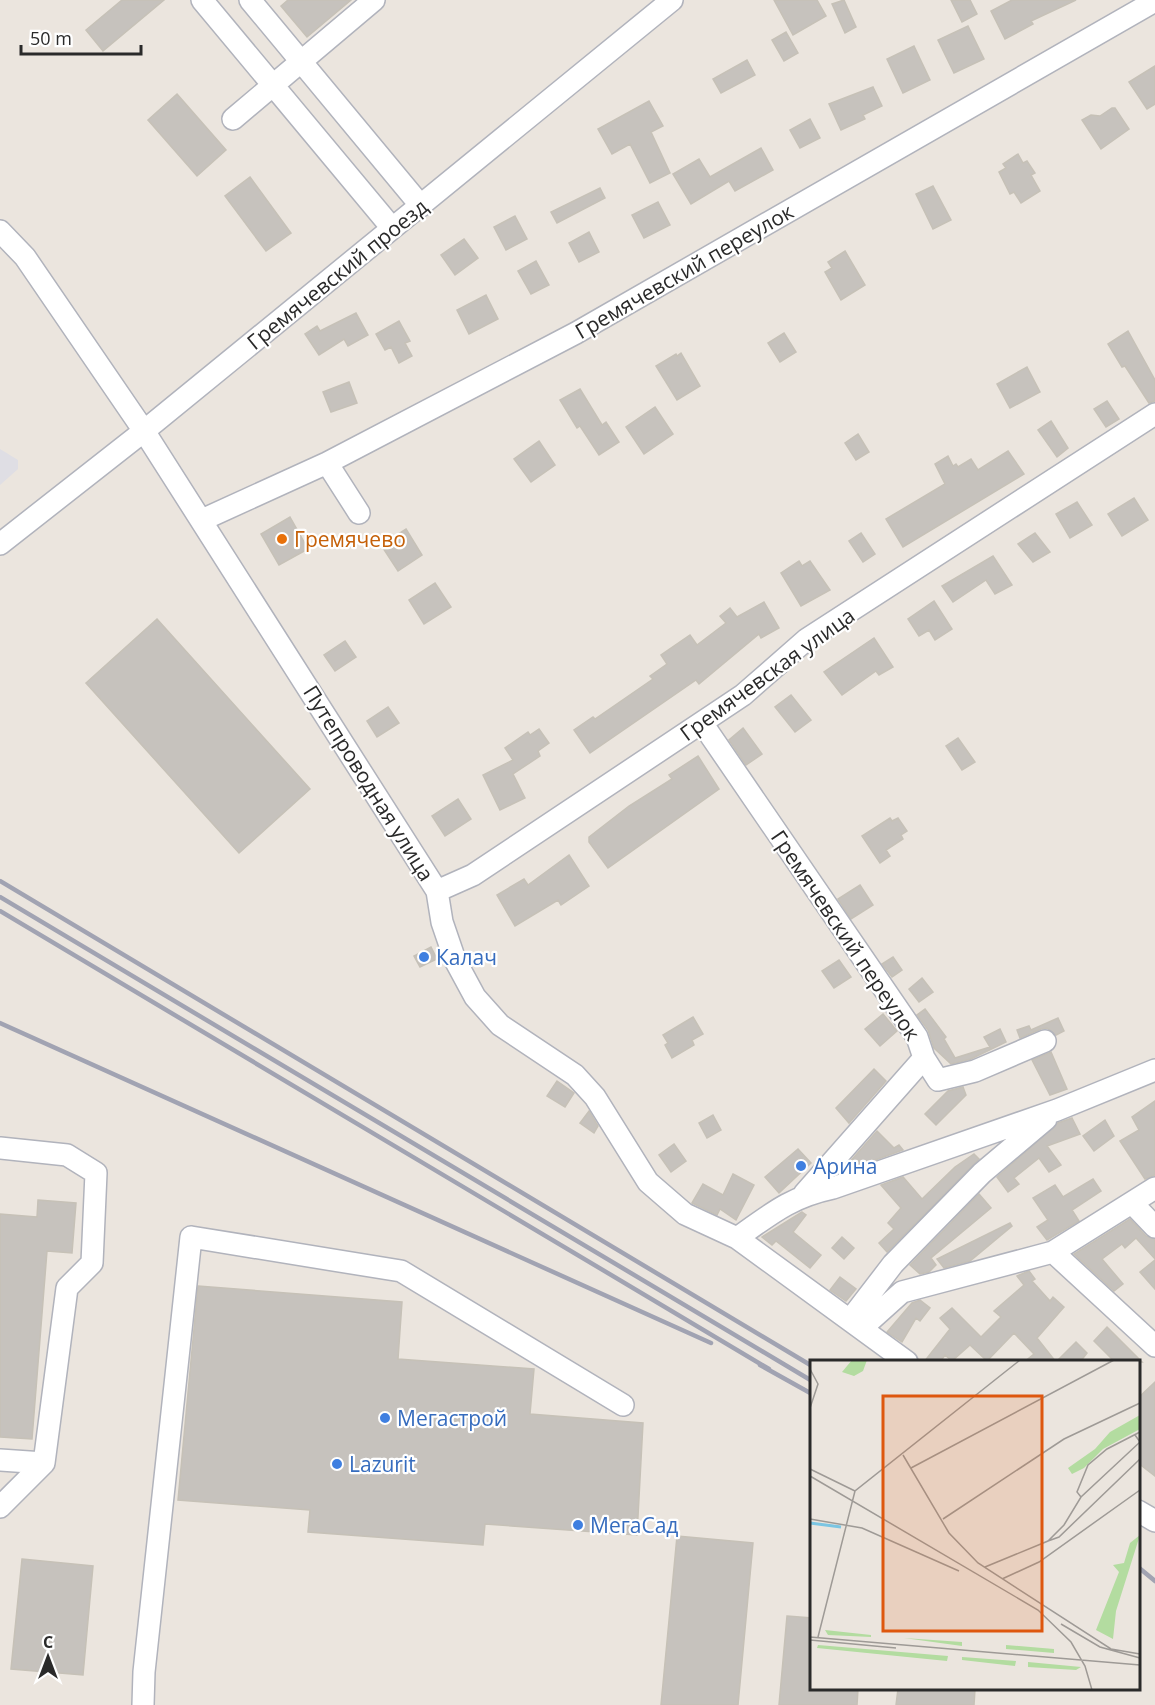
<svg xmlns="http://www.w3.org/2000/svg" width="1155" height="1705" font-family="'Open Sans',sans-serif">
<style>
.industrial{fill:#dfdee4}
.building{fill:#c6c2bd;stroke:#c6c1b7;stroke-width:1.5}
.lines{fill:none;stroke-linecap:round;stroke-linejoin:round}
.minor-casing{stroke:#b1b3bc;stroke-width:24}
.minor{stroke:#fff;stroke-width:21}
.rail{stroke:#a1a3b2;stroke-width:4.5}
.food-dot{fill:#e8710a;stroke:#fff;stroke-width:2}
.shop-dot{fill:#3f7fe0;stroke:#fff;stroke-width:2}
.labels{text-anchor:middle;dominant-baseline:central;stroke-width:4.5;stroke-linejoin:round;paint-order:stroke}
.street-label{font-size:21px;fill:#2a2a2a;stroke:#fff}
.food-label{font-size:21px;fill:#c56008;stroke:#fff;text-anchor:start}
.shop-label{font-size:21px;fill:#366cbe;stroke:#fff;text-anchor:start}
.inset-river{fill:none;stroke:#7bc5e2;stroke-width:3}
.inset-road{fill:none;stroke:#9e9a96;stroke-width:1.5}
.view{fill:#de570e;fill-opacity:0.15;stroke:#de570e;stroke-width:3}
.inset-edge{fill:none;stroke:#2a2a2a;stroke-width:3}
</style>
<rect width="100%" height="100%" fill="#ebe5de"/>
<!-- industrial -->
<path class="industrial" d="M0 449 18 460V469L0 485Z"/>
<!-- building -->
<path class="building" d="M122 0H164L103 51 86 30Z
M288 0H351L307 37 281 6Z
M774 0H817L826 16 793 35Z
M844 0 856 27 845 33 832 4Z
M951 0H970L977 14 962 22Z
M1012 0H1076L1031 21 1033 24 1005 39 991 11Z
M968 26 984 59 954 73 938 40Z
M786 32 798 53 784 61 772 40Z
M914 46 930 80 903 93 887 59Z
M747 60 755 75 721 93 713 79Z
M1155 66V104L1147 109 1129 82Z
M873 87 882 106 863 115 865 119 841 130 829 104Z
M177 94 226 150 197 176 148 120Z
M649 101 663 126 651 132 670 173 650 183 630 144 612 154 598 129Z
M1112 108H1115L1129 129 1101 149 1082 120 1091 115 1100 116Z
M810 119 820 138 800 148 790 130Z
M761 148 773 170 735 191 729 181 691 204 673 174 699 159 710 177Z
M1018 154 1023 163 1027 161 1035 173 1031 175 1040 191 1021 203 1014 192 1010 194 999 172 1006 168 1003 164Z
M250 177 291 233 266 251 225 196Z
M933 186 951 220 933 229 916 194Z
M600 188 605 198 557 223 551 212Z
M658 202 670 225 644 238 632 215Z
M515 216 527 239 506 250 494 227Z
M589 232 599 252 579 262 569 243Z
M464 239 478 258 455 275 441 255Z
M845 251 865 285 841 300 825 272 832 268 828 262Z
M536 261 549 285 531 294 518 271Z
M486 295 498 319 469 334 457 310Z
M356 313 368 335 348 346 344 339 319 355 305 334 317 326 320 331Z
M399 321 410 341 405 343 412 356 399 363 391 347 385 350 376 334Z
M1128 331 1155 380V401L1149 403 1125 366 1122 367 1108 344Z
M784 333 796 352 780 362 768 343Z
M681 353 700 386 677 400 656 366 676 354 677 356Z
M1027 367 1040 392 1010 408 997 384Z
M349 382 357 403 331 412 323 392Z
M580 389 602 425 606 422 619 442 599 455 580 426 577 428 560 400Z
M1107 401 1119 419 1106 427 1094 409Z
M655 407 673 434 644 454 626 427Z
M1051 421 1068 448 1057 457 1038 430Z
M858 434 869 452 856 460 845 443Z
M539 441 555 465 531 482 514 459Z
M1008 451 1024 474 903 547 886 519 945 484 935 464 948 456 953 466 956 464 958 467 971 459 978 470Z
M1134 498 1148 520 1122 536 1108 514Z
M1077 502 1092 525 1070 538 1056 514Z
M290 517 308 549 279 565 261 534Z
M406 529 422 555 398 571 381 545Z
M861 533 875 554 863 562 849 541Z
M1035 533 1050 552 1033 562 1018 544Z
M993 556 1012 585 995 594 986 580 953 602 942 586Z
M799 561 802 566 810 561 830 590 801 606 781 573Z
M435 583 451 607 424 624 409 600Z
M934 601 952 629 935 640 929 630 919 636 908 619Z
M764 602 779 628 761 638 759 634 699 684 696 680 590 753 574 730 593 717 595 719 653 679 650 676 667 664 661 655 690 635 697 645 726 623 720 616 730 608 737 617Z
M157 619 310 789 239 853 86 683Z
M874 638 893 667 879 675 876 671 842 695 824 672Z
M345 641 356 657 335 671 324 655Z
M791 695 811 720 795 732 775 707Z
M388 707 399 723 377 737 367 721Z
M743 728 762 754 746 765 729 740Z
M539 729 549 743 538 751 540 756 513 774 525 798 500 810 483 775 513 760 505 748 528 732 530 735Z
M958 738 975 762 962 770 946 746Z
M698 756 719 789 608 868 589 842V837L629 806 672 779 669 775Z
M458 799 471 819 445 836 432 816Z
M890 818 892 821 898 818 907 831 901 835 903 839 886 850 890 856 880 863 862 836Z
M569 855 589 886 561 905 558 900 515 926 497 895 524 879 528 885Z
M860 885 873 905 851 919 838 899Z
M431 947 437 959 420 967 414 956Z
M893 957 902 970 892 977 882 964Z
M839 960 851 977 834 988 822 971Z
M922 978 933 992 919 1002 909 989Z
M925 1009 946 1037 944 1039 955 1058 990 1047 984 1037 1000 1029 1006 1042 971 1059 951 1064 934 1048 928 1030 917 1015Z
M883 1014 897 1031 880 1046 865 1029Z
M693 1017 703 1034 692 1040 694 1045 672 1058 665 1045 668 1043 663 1035Z
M1058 1018 1064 1031 1056 1035 1047 1028 1041 1029 1020 1038 1017 1030 1029 1026 1031 1030Z
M1051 1052 1067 1089 1050 1095 1032 1060Z
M874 1069 886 1081 849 1123 836 1108Z
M557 1081 574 1093 565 1107 547 1096Z
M963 1087 966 1095 936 1125 925 1114 948 1091Z
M1155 1101V1175L1145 1179 1120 1141 1139 1130 1132 1117Z
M589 1111 598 1126 594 1133 580 1123Z
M713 1115 721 1130 707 1138 699 1123Z
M1072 1118 1080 1134 1047 1146 1061 1165 1049 1172 1039 1158 1014 1178 1019 1184 1008 1192 997 1177 1058 1123Z
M1105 1120 1114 1136 1094 1151 1083 1136Z
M877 1131 894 1148 899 1145 903 1150 850 1169 847 1165Z
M674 1144 686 1161 671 1172 659 1155Z
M798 1149 811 1163 779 1193 765 1177Z
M974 1154 979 1159 887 1252 879 1243 894 1229 888 1223 901 1208 881 1185 903 1177 922 1199 955 1167Z
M733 1174 754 1185 736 1220 720 1209 717 1215 692 1203 703 1184 723 1195Z
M1093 1179 1101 1191 1072 1210 1079 1221 1047 1240 1037 1227 1048 1220 1033 1198 1055 1185 1063 1197Z
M979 1194 991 1208 931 1258 936 1265 929 1272 920 1274 910 1265Z
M38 1200 76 1203 72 1253 47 1251 32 1439 0 1437V1214L37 1217Z
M802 1212 806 1215 793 1232 821 1255 810 1268 776 1241 772 1245 762 1237Z
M1130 1219 1146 1236 1155 1239V1259L1136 1238 1125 1248 1122 1244 1102 1259 1123 1284 1114 1291 1074 1254Z
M1010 1223 1012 1226 970 1261 944 1268 937 1259Z
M842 1237 854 1248 844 1259 832 1248Z
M1155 1260V1289L1140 1272Z
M1029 1271 1035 1279 1032 1281 1050 1301 1053 1297 1064 1307 1037 1338 1056 1362H1024L1034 1354 1014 1333 987 1361 970 1345 952 1361 945 1355 940 1362H924L950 1329 940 1318 952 1308 981 1337 1001 1317 994 1311 1024 1285 1017 1276Z
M840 1277 856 1289 846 1301 830 1290Z
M198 1286 402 1302 398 1359 534 1369 530 1414 643 1423 637 1535 485 1524 483 1545 308 1532 310 1510 178 1500Z
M920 1300 930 1308 920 1321 916 1318 902 1342 887 1332 912 1303Z
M1107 1327 1142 1362H1115L1094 1341Z
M1076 1342 1087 1353 1080 1362H1056Z
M1155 1382V1476L1138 1463V1398Z
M677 1536 753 1543 738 1705H661Z
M22 1559 93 1566 83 1675 11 1669Z
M787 1616 812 1618V1689H858L857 1705H779Z
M898 1689H975L974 1705H896Z"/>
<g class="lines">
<defs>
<path id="minor" d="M202 0 392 228
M250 0 421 206
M233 119 374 0
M0 231 25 257 144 431 437 891 442 922 455 960 475 997 500 1025 575 1075 595 1097 648 1182 685 1214 737 1238 907 1362
M327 463 359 513
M202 520 327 463 576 333 1155 1
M0 544 144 431 672 0
M702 723 917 1037 924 1058 804 1194
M437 891 473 875 743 695 807 639 1155 414
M924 1058 938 1080 975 1071 1045 1041
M0 1148 67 1155 96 1173 92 1263 67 1288 44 1463 0 1460
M1133 1204 1155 1227
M737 1238C772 1213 791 1197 833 1188L1057 1110 1155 1070
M1053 1252 1155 1346
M850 1320 893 1264 982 1173 1046 1119
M863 1327 902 1292 1053 1252 1155 1188
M0 1507 44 1463
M1138 1511 1155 1521
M143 1705 144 1672 191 1237 401 1271 623 1405"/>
</defs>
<!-- minor casing -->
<use href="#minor" class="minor-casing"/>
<!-- minor -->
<use href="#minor" class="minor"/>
<!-- rail -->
<path class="rail" d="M0 881 812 1366
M0 897 812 1381
M0 911 769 1369
M0 1023 711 1343
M760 1365 812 1394
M1138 1567 1155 1581"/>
</g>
<!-- markers -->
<circle class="food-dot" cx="282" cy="539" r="6"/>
<g class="shop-dot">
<circle cx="424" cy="957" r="6"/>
<circle cx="801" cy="1166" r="6"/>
<circle cx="385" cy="1418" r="6"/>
<circle cx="337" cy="1464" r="6"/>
<circle cx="578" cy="1525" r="6"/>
</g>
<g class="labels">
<!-- street labels -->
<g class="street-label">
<text transform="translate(684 271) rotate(-30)">Гремячевский переулок</text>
<text transform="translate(337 274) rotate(-39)">Гремячевский проезд</text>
<text transform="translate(767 674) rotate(-36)">Гремячевская улица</text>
<text transform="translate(369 783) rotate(58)">Путепроводная улица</text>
<text transform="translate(846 935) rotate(56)">Гремячевский переулок</text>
</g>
<!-- food labels -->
<g class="food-label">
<text x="294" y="539">Гремячево</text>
</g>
<!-- shop labels -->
<g class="shop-label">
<text x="436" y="957">Калач</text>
<text x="813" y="1166">Арина</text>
<text x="397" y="1418">Мегастрой</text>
<text x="349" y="1464">Lazurit</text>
<text x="590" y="1525">МегаСад</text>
</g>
</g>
<!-- overview -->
<g transform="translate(810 1360)">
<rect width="330" height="330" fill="#ebe5de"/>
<path d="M42 0H57L53 11 44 16 32 12ZM330 55V69L293 89 274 108 262 114 258 108 285 89 300 72ZM330 175 306 251 303 279 286 270 309 212 303 205 314 203 320 183ZM15 270 61 275V277L18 275ZM94 278 152 282V286ZM8 285 138 296 137 301 7 288ZM196 285 244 289V293L196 289ZM152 297 206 301 205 306 152 300ZM218 302 271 307 266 310 218 307Z" fill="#b3dca0"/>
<path class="inset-river" d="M0 163 31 167"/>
<path class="inset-road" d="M0 9 8 24 0 48M93 95 139 173 168 203 301 289 330 294M101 108 304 0M0 109 45 131M0 116 228 250 261 282 275 306 282 330M271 137 267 132 278 105 297 89 330 72M0 159 52 168 149 211M133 159 254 79 330 43M238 181 249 177 330 99M175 207 238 181 254 165 271 137 330 82 325 75M192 219 229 202 330 130M251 264 290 287 330 298M0 277 330 305M8 277 45 131 210 0M0 280 86 288"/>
<path class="view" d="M73 36H232V271H73Z"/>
<rect width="330" height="330" class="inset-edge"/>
</g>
<!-- north arrow -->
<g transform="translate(48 1657)" stroke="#ffffff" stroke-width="4.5" paint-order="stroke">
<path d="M0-4.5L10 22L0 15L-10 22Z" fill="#2a2a2a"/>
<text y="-9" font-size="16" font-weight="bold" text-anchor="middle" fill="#2a2a2a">С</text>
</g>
<!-- scale -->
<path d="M21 45v9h120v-9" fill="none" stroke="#2a2a2a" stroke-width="3"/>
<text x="30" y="45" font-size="18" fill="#2a2a2a" stroke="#ffffff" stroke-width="4.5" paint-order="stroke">50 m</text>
</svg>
